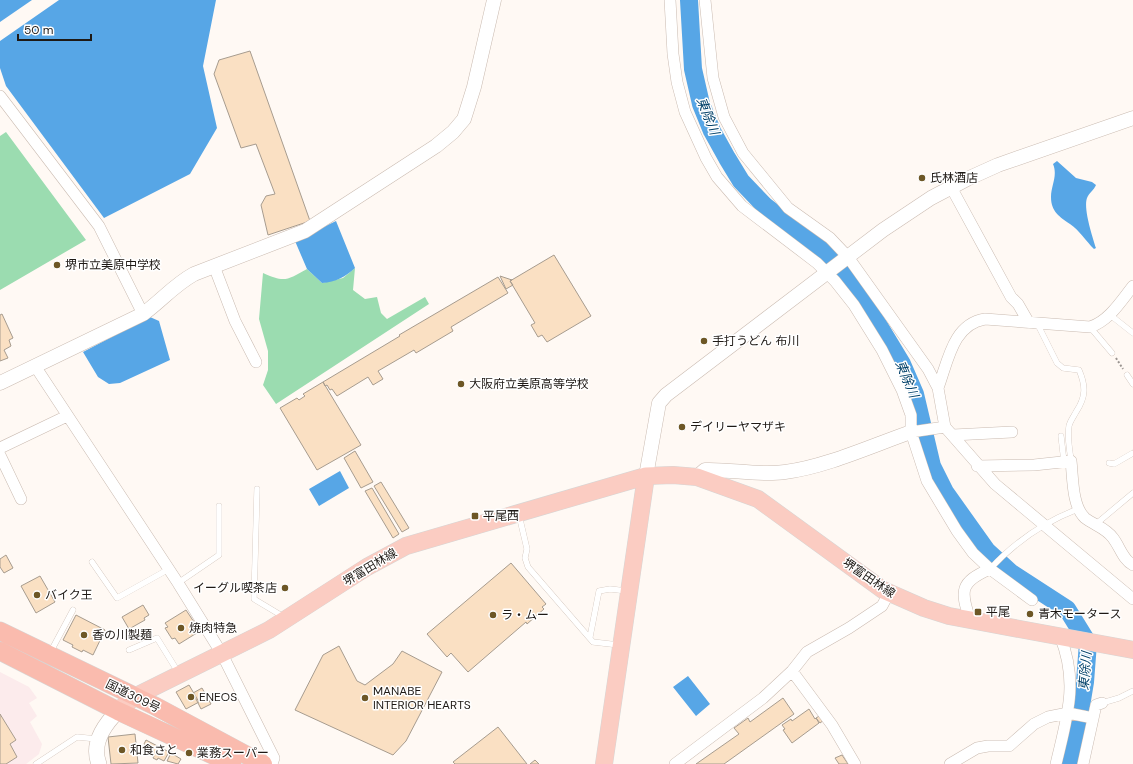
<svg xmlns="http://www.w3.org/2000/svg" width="1133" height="764" font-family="'DM Sans','Noto Sans JP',sans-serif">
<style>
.commercial{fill:#fcebec}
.green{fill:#9bdcb0}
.water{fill:#57a6e6}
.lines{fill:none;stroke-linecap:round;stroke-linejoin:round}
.river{stroke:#57a6e6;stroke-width:18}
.building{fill:#fae0c3;stroke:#a79c8f}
.service-casing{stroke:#cabbb1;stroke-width:6}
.minor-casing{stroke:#cabbb1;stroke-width:12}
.tertiary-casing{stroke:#cabbb1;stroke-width:15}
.secondary-casing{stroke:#cabbb1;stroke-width:16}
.primary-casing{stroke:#d6d6d5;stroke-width:18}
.trunk-casing{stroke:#d6d6d5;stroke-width:19}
.path{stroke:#9a9490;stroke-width:2;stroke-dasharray:2 2;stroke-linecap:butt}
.service{stroke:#fff;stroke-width:5.5}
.minor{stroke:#fff;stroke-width:11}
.tertiary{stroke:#fff;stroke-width:14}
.secondary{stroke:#fff;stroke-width:15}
.primary{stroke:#fbccc2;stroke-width:17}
.trunk{stroke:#fabbae;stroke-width:18}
.poi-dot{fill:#6d5726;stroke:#fff;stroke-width:1.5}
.labels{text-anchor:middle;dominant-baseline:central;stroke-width:3;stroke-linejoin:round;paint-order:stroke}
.poi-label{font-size:12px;fill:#1e1915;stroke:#fff;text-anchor:start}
.street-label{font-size:12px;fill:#1e1915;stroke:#fff}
.water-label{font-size:13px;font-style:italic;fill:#004069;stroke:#fff}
</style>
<rect width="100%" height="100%" fill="#fff9f4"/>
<!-- commercial -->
<path class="commercial" d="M0 672 29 687 37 698 29 703 37 716 30 722 42 744 39 754 26 764H0Z"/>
<!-- green -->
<path class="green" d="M6 132 86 240 0 290V136Z
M355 268 353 290 365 299 377 297 381 313 387 319 425 297 429 304 276 404 263 385 268 370V351L259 319 263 273C285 283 287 280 307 269L322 283 343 278Z"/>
<!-- water -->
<path class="water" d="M0 0H32L0 22Z
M59 0H216L203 66 217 128 190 174 104 218 6 86 0 68V41Z
M1057 161 1076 178 1092 182 1096 185C1094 190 1089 193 1087 198 1083 209 1093 238 1096 248L1094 249C1086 241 1079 230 1070 224 1060 217 1051 212 1051 197 1051 185 1058 176 1053 164Z
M336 221 355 268C345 277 336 282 322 283L307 269 295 241Z
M150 317 159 321 170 360 120 383 109 384 98 377 83 352Z
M340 471 349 488 319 506 309 489Z
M688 676 710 704 696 716 673 687Z"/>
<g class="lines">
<!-- river -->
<path class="river" d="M689 0 693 69 701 104 712 131 727 158 741 181 764 205 828 255 845 274 879 326 902 364 915 394 932 466 945 492 987 551 1010 572 1067 609 1088 643 1085 682 1074 748 1069 764"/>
</g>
<!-- building -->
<path class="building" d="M250 51 310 221 268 235 261 205 266 196 275 194 256 144 241 148 214 74 219 60Z
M554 255 591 316 547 342 542 335 538 337 531 325 535 323 510 281Z
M500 276 512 280 510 281 513 285 506 289Z
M498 277 508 293 451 327 453 331 416 353 414 350 378 371 383 379 373 385 368 377 337 396 332 389 330 390 327 385 325 386 323 382 400 336 399 335Z
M2 314 13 338 9 340 11 346 4 350 8 358 0 361V315Z
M323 382 361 445 317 470 280 408 297 398 299 400 305 396 303 394Z
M355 451 373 482 361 488 344 458Z
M381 482 409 528 402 532 374 486Z
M372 488 399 534 393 538 365 491Z
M6 555 13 568 4 573 0 567V559Z
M511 563 546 604 542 607 544 609 527 624 526 622 468 672 451 653 447 657 427 634Z
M40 576 55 602 36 613 21 586Z
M143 605 149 615 144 618 145 620 129 629 122 617Z
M186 610 200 631 179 644 175 638 172 639 165 628 168 627 165 623Z
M76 615 105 630 93 655 83 650 82 652 72 647 73 645 63 640Z
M339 646 357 681 365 685 393 664 402 651 442 672 406 741 393 755 295 710 323 655Z
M189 685 199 702 186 709 176 692Z
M202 688 211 704 201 709 193 693Z
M783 698 794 714 724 764H696L739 734 734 728 748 718 750 722Z
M809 709 815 719 816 718 819 723 792 743 783 730 785 729 782 725 791 719 792 721Z
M0 714 16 740 10 744 17 757 6 764H0Z
M821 715 824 720 820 723 816 718Z
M498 727 527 764H455L453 762Z
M135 734 138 763 111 764 108 737Z
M146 740 169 752 164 761 158 758 157 760 153 758 154 756 144 744Z
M171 753 181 759 178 764 167 761Z
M842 755 848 764H839L835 758Z
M535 760 539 764H530Z"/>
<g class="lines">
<defs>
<path id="service" d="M1109 314 1133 333
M1037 323 1057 363 1063 368 1079 370C1086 386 1086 397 1076 412 1074 416 1070 421 1069 426 1067 438 1070 450 1071 461
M1090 327 1112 353
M1127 375 1133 384
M1061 436 1064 462
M1109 463 1114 464 1133 453
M257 489 254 599 284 617
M519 515 527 549 525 558 528 567 593 642 619 645
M1096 524 1133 493
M92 562 117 598 169 569
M990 569C1015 542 1044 522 1078 509
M178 583 219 555V506
M590 637 599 591 610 589 627 591
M129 650 157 638 178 672
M50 653 73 610
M1102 703 1119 698 1133 691
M36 764 77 737 97 739"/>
<path id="minor" d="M670 0 673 54 677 82 685 112 706 158 717 177 742 206 817 263 835 281 854 305 882 350 902 390 911 415V432L927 481 957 531 973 553 990 569C960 582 960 591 970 619
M705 0 713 78 724 117 743 153 788 208 830 238 848 257 928 369 938 388 945 427 995 484 1133 599
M0 96 99 226 143 314
M951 187 1011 297 1018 304 1029 323
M214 266 235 321 256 362
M35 366 178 583 222 654 274 758 272 764
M938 388C948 361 953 324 985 319L1090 327C1109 321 1121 301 1133 286
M911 432 945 427
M953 435 1012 432
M0 448 67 416
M0 455 21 499
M977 466 1034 465 1071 461C1073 478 1072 506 1085 518 1094 525 1106 528 1113 538 1120 547 1123 560 1133 565
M990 569 1032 600
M792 671 832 725 855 764
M675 764 763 698 792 671 807 652 849 628 882 606 889 593
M950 764 977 748 988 746H1009L1034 724 1048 717 1068 713 1093 718
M1056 764C1067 717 1079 683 1060 636
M1083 764 1096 705 1102 703"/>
<path id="tertiary" d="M0 383 143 314C161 301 174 285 194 274L305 231 436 146 453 132 464 119 474 87 494 0
M646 476 659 403 666 395 883 230 931 198 967 179 998 165 1133 118
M697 477 705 470C732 469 758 476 785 472 825 467 871 446 911 432"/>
<path id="secondary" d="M99 764C91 744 104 725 118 711"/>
<path id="primary" d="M118 711 134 697 269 630 367 567 406 546 646 476 673 475 697 477 758 499 883 590 924 608 949 616 1133 650
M604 764 646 476"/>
<path id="trunk" d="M0 631 155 706 263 764
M0 651 118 711 232 764"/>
</defs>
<!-- service casing -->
<use href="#service" class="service-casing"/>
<!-- minor casing -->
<use href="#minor" class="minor-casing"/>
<!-- tertiary casing -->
<use href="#tertiary" class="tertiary-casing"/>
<!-- secondary casing -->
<use href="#secondary" class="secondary-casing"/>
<!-- primary casing -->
<use href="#primary" class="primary-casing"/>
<!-- trunk casing -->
<use href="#trunk" class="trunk-casing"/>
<!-- path -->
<path class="path" d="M1116 358 1123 369"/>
<!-- service -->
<use href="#service" class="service"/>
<!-- minor -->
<use href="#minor" class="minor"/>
<!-- tertiary -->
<use href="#tertiary" class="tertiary"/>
<!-- secondary -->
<use href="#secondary" class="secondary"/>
<!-- primary -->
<use href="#primary" class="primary"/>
<!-- trunk -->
<use href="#trunk" class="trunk"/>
</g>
<!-- markers -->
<g class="poi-dot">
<circle cx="922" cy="178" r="4"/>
<circle cx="57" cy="265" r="4"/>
<circle cx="704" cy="341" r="4"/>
<circle cx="461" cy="384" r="4"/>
<circle cx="682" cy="427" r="4"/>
<rect x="471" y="512" width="8" height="8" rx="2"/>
<circle cx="285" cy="588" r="4"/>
<circle cx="37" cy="595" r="4"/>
<rect x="974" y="608" width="8" height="8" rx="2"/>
<circle cx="1030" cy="614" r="4"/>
<circle cx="493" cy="615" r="4"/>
<circle cx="181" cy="628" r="4"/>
<circle cx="84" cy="635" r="4"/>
<circle cx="191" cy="697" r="4"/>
<circle cx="365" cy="698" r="4"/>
<circle cx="122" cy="750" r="4"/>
<circle cx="189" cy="753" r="4"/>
</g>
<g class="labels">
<!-- poi labels -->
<g class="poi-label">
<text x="930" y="178">氏林酒店</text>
<text x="65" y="265">堺市立美原中学校</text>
<text x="712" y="341">手打うどん 布川</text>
<text x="469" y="384">大阪府立美原高等学校</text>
<text x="690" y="427">デイリーヤマザキ</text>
<text x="483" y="516">平尾西</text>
<text x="277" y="588" text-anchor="end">イーグル喫茶店</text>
<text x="45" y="595">バイク王</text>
<text x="986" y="612">平尾</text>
<text x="1038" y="614">青木モータース</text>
<text x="501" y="615">ラ・ムー</text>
<text x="189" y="628">焼肉特急</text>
<text x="92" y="635">香の川製麺</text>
<text x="373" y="691">MANABE<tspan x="373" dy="14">INTERIOR HEARTS</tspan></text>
<text x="199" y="697">ENEOS</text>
<text x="130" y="750">和食さと</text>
<text x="197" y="753">業務スーパー</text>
</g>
<!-- street labels -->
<g class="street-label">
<text transform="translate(370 567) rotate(-31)">堺富田林線</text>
<text transform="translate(869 578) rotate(34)">堺富田林線</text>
<text transform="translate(133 696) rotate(26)">国道309号</text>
</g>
<!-- water labels -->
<g class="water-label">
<text transform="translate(708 116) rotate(68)">東除川</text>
<text transform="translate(907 379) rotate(67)">東除川</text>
<text transform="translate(1085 671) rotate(-85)">東除川</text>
</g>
</g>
<!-- scale -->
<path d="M18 34v6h73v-6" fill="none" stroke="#1e1915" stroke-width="2"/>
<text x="24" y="34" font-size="12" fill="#1e1915" stroke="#ffffff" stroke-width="3" paint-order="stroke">50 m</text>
</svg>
